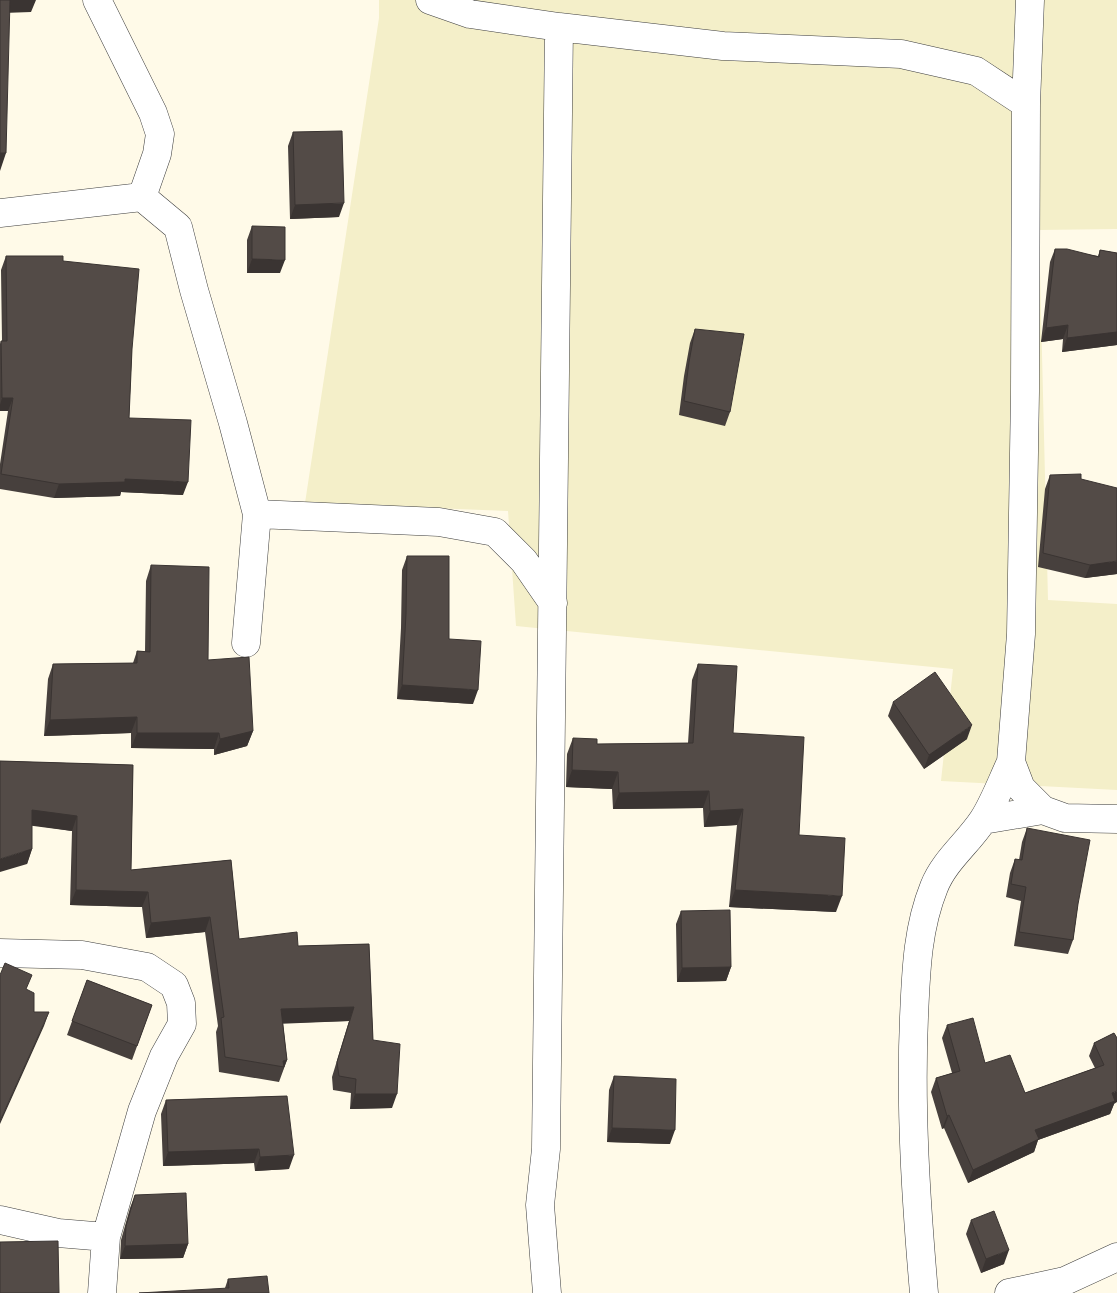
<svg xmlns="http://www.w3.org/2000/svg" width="1117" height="1293" font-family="'Times New Roman',serif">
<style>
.farmland{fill:#f4efc9}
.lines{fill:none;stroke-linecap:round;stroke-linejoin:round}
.minor-casing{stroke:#3d3d3d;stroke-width:29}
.minor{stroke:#fff;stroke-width:28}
.wall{fill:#47403d}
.shaded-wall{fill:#3a3432}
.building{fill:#534b47;stroke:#3a3432}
</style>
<rect width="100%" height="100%" fill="#fffae8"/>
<!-- farmland -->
<path class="farmland" d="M379 0H1117V229L1039 230 1048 600 1117 604V790L941 781 953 669 516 626 508 511 305 503 379 18Z"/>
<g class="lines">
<defs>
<path id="minor" d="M97 0 153 113 160 134 157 154 142 197
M430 0 470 14 559 27 723 46 901 54 976 71 1026 104
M1030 0 1026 104 1025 392 1021 634 1011 762 1021 788 1043 810 1065 818 1117 819
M0 213 142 197 178 227 194 290 233 423 257 514 246 643
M257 514 439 522 495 532 524 561 553 603
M983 820 1043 810
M0 953 82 955 147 967 174 985 181 1003 182 1024 164 1056 142 1111 106 1237 102 1293
M0 1220 58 1233 106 1237
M547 1293 540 1205 546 1149 559 27
M924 1293C916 1201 910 1109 914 1017 916 973 917 929 934 887 944 861 968 843 983 820 994 803 1002 781 1011 762
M1009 1293 1065 1281 1117 1257"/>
</defs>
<!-- minor casing -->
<use href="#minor" class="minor-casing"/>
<!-- minor -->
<use href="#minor" class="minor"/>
</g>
<!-- wall -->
<path class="wall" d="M293 132 339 217 290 219 288 146Z
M252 226 280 273H247V240Z
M1055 249 1098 256 1100 250 1117 253V345L1062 352 1063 339 1041 342 1050 262Z
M6 256 63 261 132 349 129 418 183 495 121 492 120 496 54 498 0 489V464L8 411H0V344L1 341H2L1 270Z
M695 329 730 412 725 426 679 415 684 376 690 343Z
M1050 475 1117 574 1085 578 1038 567 1045 489Z
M407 556 449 639 473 704 397 699 401 628 402 570Z
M151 565 208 660 253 731 247 746 214 755V749L131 748V733L44 736 48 679 53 664 133 663 137 651 145 652 146 581Z
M698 664 733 733 799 835 836 912 729 907 737 825 704 827 703 808 613 809 612 789 566 787 567 754 573 738 597 744 688 743 692 680Z
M893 702 967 739 924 769 888 716Z
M0 761 133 765 131 870 231 860 239 939 298 946 369 944 373 1040 392 1108 350 1109 351 1093 333 1090 332 1077 349 1021 283 1023 287 1060 279 1082 219 1072 216 1032 218 1026 205 932 146 938 142 907 70 905 72 831 32 825V849L27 864Z
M1027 828 1078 904 1073 940 1068 954 1014 946 1021 901 1006 897 1010 873 1015 859 1019 860 1022 842Z
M681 911 731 967 726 981 677 982 676 924Z
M87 980 152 1005 132 1060 67 1035Z
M947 1025 985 1063 1025 1093 1095 1068 1089 1056 1094 1043 1114 1033V1104L1110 1114 1038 1140 1034 1152 968 1183 944 1128 942 1129 931 1092 936 1078 952 1073 942 1038Z
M614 1076 670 1144 607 1142 609 1090Z
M287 1096 289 1169 255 1171 254 1163 163 1166 161 1114 166 1100Z
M135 1195 188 1244 183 1258 120 1259 121 1240 130 1208Z
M971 1220 1004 1264 981 1273 966 1234Z
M228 1279 269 1293 225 1288Z"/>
<!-- shaded-wall -->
<path class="shaded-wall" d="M7 0H36L31 12 3 13Z
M0 153H6L0 171Z
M344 203 339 217 290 219 295 205Z
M252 259 285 260 280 273H247Z
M1068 325 1063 339 1041 342 1046 328Z
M1117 332V345L1062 352 1067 338Z
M2 398H13L8 411H0V405Z
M125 479 188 482 183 495 121 492 120 496 54 498 59 484Z
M1117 561V574L1085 578 1090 565Z
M402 685 478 690 473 704 397 699Z
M137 717 131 733 44 736 50 720Z
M972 725 967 739 924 769 929 755Z
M253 731 247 746 214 755 220 739Z
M137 733H219L214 749 131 748Z
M572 770 618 772 612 789 566 787Z
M709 791 703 808 613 809 619 793Z
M743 809 737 825 704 827 710 811Z
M32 810 77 816 72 831 26 825Z
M32 849 27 864 0 872V859Z
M76 890 148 892 142 907 70 905Z
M735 890 842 896 836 912 729 907Z
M210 917 205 932 146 938 151 923Z
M731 967 726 981 677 982 682 968Z
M354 1007 349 1021 276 1024 281 1009Z
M49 1012 44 1026 0 1124V1121Z
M287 1060 281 1075 284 1067 283 1061Z
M1117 1091V1102L1114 1104 1110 1114 1038 1140 1034 1152 968 1183 973 1170 1035 1130Z
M355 1094H397L392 1108 350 1109Z
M949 1115 944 1128 942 1129 947 1116Z
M612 1128 675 1130 670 1144 607 1142Z
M259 1149 254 1163 163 1166 168 1152Z
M294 1155 289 1169 255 1171 260 1157Z
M188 1244 183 1258 120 1259 125 1246Z
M1009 1250 1004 1264 981 1273 986 1259Z"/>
<!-- building -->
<path class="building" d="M0 0H10L6 153H0Z
M342 131 344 203 295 205 293 132Z
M252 226 285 227V260L252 259Z
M1055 249H1067L1099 257 1100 250 1117 253V332L1067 338 1068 325 1046 328Z
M6 256H63V261L139 269 132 349 129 418 191 420 188 482 125 479V482L59 484 1 474 13 398H2L1 341H7Z
M695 329 744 334 730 412 684 401 689 362Z
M1081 474V479L1117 488V561L1090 565 1043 553 1050 475Z
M407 556H449V639L481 641 478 690 402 685 406 614Z
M151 565 209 567 208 660 249 657 253 731 220 739 219 733H137V717L50 720 53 664 137 663V651L150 652Z
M698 664 737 666 733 733 804 737 799 835 845 838 842 896 735 890 743 809 710 811 709 791 619 793 618 772 572 770 573 738 597 739V744L693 743Z
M935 672 972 725 929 755 893 702Z
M0 761 133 765 131 870 231 860 239 939 297 932 298 946 369 944 373 1040 400 1044 397 1094H355L356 1079 339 1076 337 1062 354 1007 281 1009 287 1060 283 1061 284 1067 225 1057 221 1018 224 1017 210 917 151 923 148 892 76 890 77 816 32 810V849L0 859Z
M1027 828 1090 840 1078 904 1073 940 1019 932 1026 887 1011 884 1015 859 1022 860Z
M730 910 731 967 682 968 681 911Z
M5 963 32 975 26 989 34 993V1012H49L0 1121V975Z
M87 980 152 1005 137 1046 72 1021Z
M973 1018 985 1063 1010 1055 1025 1093 1104 1065 1094 1043 1114 1033 1117 1038V1091L1112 1093 1115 1101 1035 1130 1039 1139 973 1170 949 1115 947 1116 936 1078 960 1071 947 1025Z
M614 1076 676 1079 675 1130 612 1128Z
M287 1096 294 1155 260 1157 259 1149 168 1152 166 1100Z
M186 1193 188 1244 125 1246 126 1226 135 1195Z
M994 1211 1009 1250 986 1259 971 1220Z
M58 1241 59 1293H0V1242Z
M267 1276 269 1293H139L229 1288 228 1279Z"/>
</svg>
